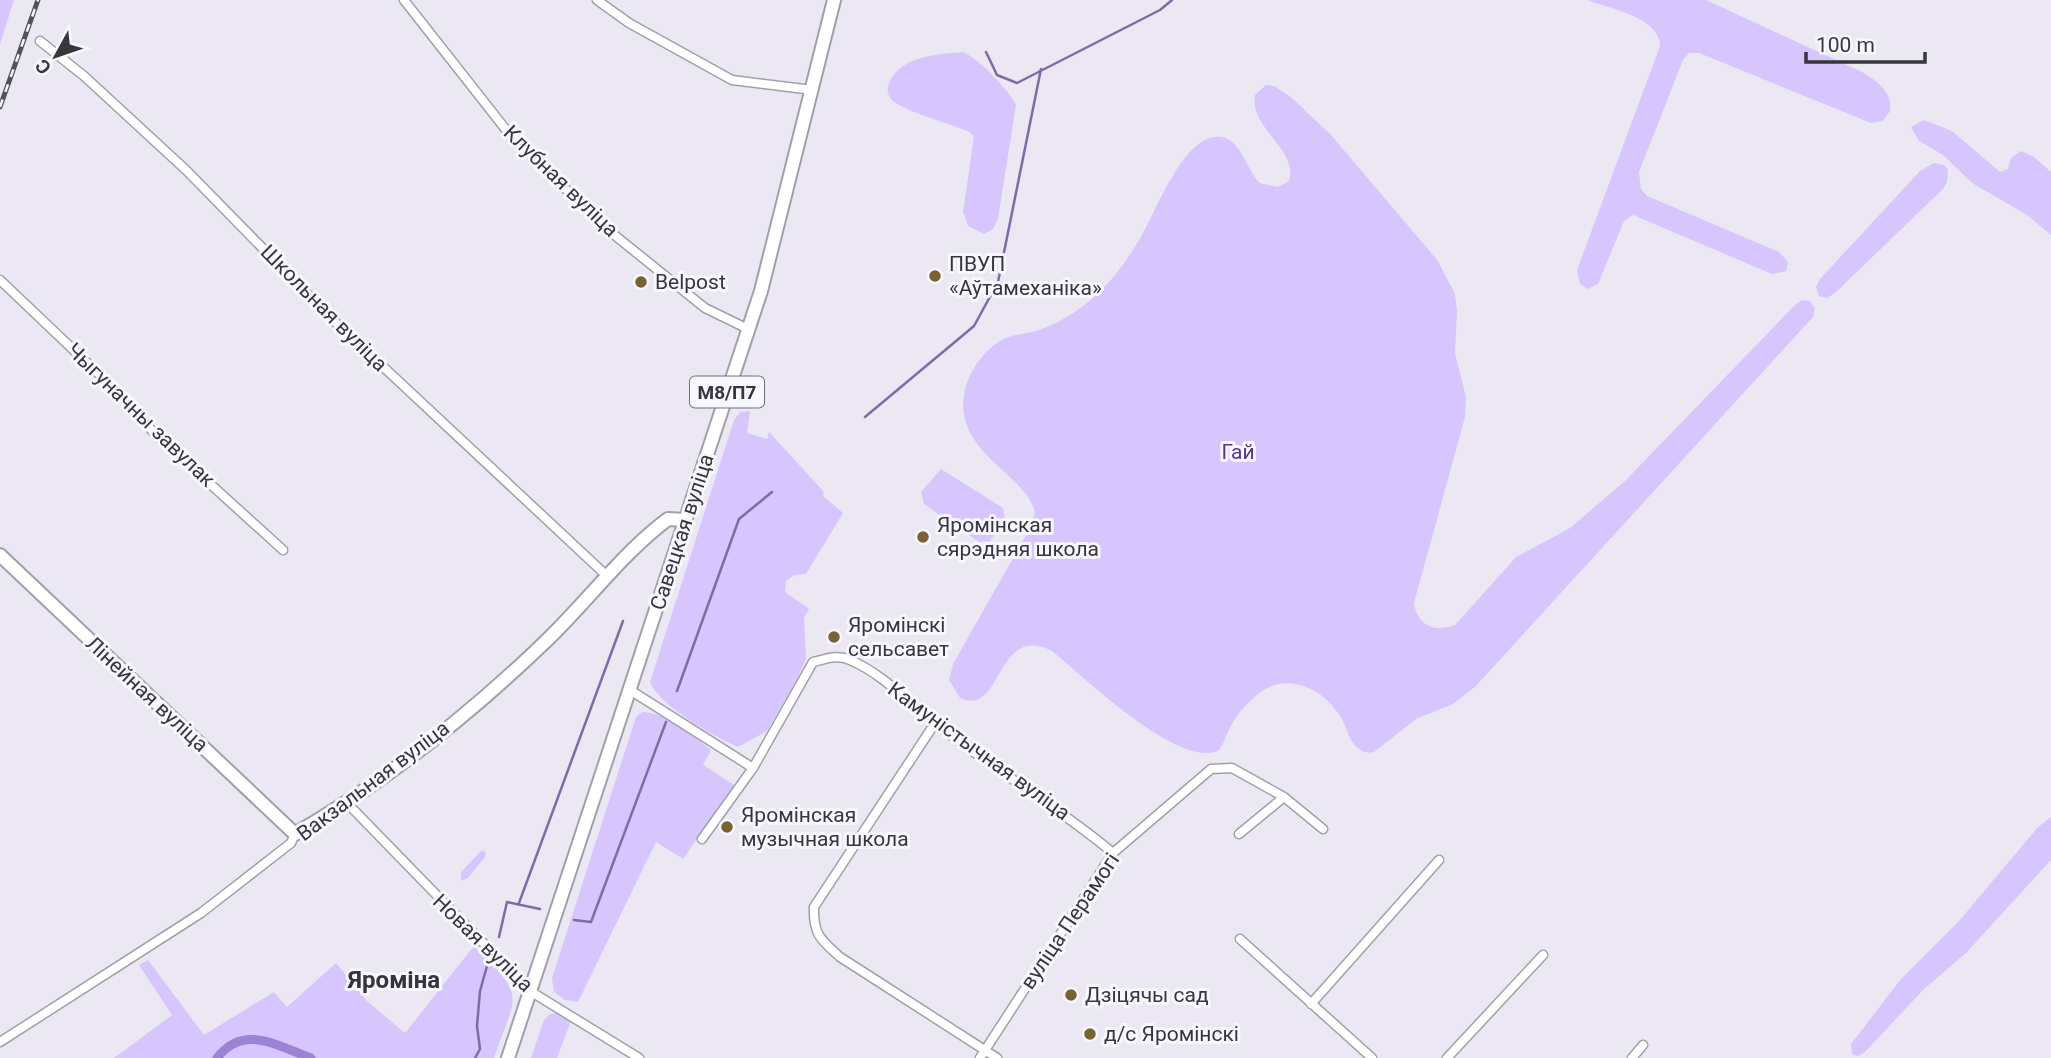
<svg xmlns="http://www.w3.org/2000/svg" width="2051" height="1058" font-family="Roboto,sans-serif">
<style>
.green{fill:#d6c6fd}
.lines{fill:none;stroke-linecap:round;stroke-linejoin:round}
.stream{stroke:#7e6ca5;stroke-width:2.5}
.canal{stroke:#9c83d3;stroke-width:9}
.street-casing{stroke:#a29fab;stroke-width:11}
.secondary-casing{stroke:#a29fab;stroke-width:16}
.primary-casing{stroke:#a29fab;stroke-width:16}
.street{stroke:#fff;stroke-width:8}
.secondary{stroke:#fff;stroke-width:12}
.primary{stroke:#fff;stroke-width:12}
.rail-casing{stroke:#535258;stroke-width:5}
.rail{stroke:#f8f6fe;stroke-width:2.5;stroke-dasharray:8;stroke-linecap:butt}
.poi-dot{fill:#786433;stroke:#f8f6fe;stroke-width:2.5}
.labels{text-anchor:middle;dominant-baseline:central;stroke-width:6;stroke-linejoin:round;paint-order:stroke}
.shield{fill:#f8f6fe;stroke:#717076;stroke-width:2}
.shield-label{font-size:19px;font-weight:bold;fill:#37363b}
.street-label{font-size:21px;fill:#37363b;stroke:#f8f6fe}
.poi-label{font-size:21px;fill:#37363b;stroke:#f8f6fe;text-anchor:start}
.park-label{font-size:21px;fill:#583392;stroke:#f8f6fe}
.quarter-label{font-size:24px;font-weight:bold;fill:#35333c;stroke:#f8f6fe}
</style>
<rect width="100%" height="100%" fill="#ebe8f4"/>
<!-- green -->
<path class="green" d="M0 0H14L0 44Z
M1587 0H1706L1862 72C1877 81 1893 92 1890 111L1883 121 1871 123 1699 53H1689L1683 60 1639 172 1641 189 1647 196 1779 252 1788 262 1786 271 1772 274 1633 215 1624 221 1598 284 1587 289 1580 284 1577 270 1660 46C1660 17 1610 9 1587 0Z
M963 52C977 57 1010 91 1016 105L998 219 993 229 984 234 968 226 963 212 974 137 970 132C951 124 906 112 893 101 887 96 886 88 890 81 902 56 938 54 963 52Z
M1266 85 1274 86 1291 97 1331 135 1438 261 1455 294 1457 311 1455 353 1466 397 1465 417 1414 603C1417 625 1435 633 1455 625L1516 557 1570 528 1625 481 1795 305 1802 300 1810 301 1815 309 1813 317 1475 687 1453 704 1416 719 1374 752C1368 753 1364 753 1359 749 1349 742 1347 727 1340 716 1323 688 1286 671 1258 694 1246 704 1234 717 1228 732 1224 739 1224 745 1218 751 1177 768 1083 676 1052 651 995 622 1003 718 960 698L949 680 953 664 1029 530 1035 513C1027 474 955 454 964 395 967 372 988 342 1012 336 1022 333 1032 333 1042 329 1062 321 1080 310 1096 295 1114 279 1129 257 1141 237 1156 212 1187 125 1225 138 1242 143 1247 171 1260 183L1278 187 1289 181C1299 150 1248 127 1255 95Z
M1924 120 1952 131 2000 172 2008 169 2011 158 2021 151 2034 157 2051 172V235L2027 215 1972 183 1943 155 1918 140 1911 127Z
M1934 163 1944 165 1948 170 1947 182 1943 189 1835 293 1827 298 1819 296 1816 287 1820 279 1920 171Z
M750 411 747 433 767 439 769 432 824 492 823 496 843 513 806 574 794 575 786 581 785 592 809 609 804 618 806 659 798 677 767 731 738 747C712 735 662 708 650 682L734 420 740 412Z
M941 469 1003 508 1005 520 990 541 979 542 924 504 921 492Z
M642 712C668 712 691 735 711 750L703 765 734 785 683 859 656 842 578 1002 565 1000 554 992 552 978 636 717Z
M2051 817V860L1966 953 1924 989 1865 1052 1858 1056 1852 1054 1851 1044 1901 979 1959 921 2038 827Z
M482 850 486 853 485 857 468 878 461 881V872Z
M474 946C528 999 516 993 494 1058H114L172 1015 139 965 148 960 204 1035 274 992 287 1007 336 963 367 1001 405 1033Z
M558 1013 571 1021 557 1058H531L544 1020 550 1014Z"/>
<g class="lines">
<!-- stream -->
<path class="stream" d="M986 52 997 75 1017 83 1160 10 1172 0
M865 417 974 326 998 282 1041 69
M677 691 739 519 772 492
M519 903 623 621
M574 920 591 922 666 722
M499 937 507 902 540 909
M475 1058 480 1049 477 1026 480 991 487 966"/>
<!-- canal -->
<path class="canal" d="M217 1058C244 1023 277 1046 311 1058"/>
<defs>
<path id="street" d="M404 0 507 131 602 225 705 308 748 329
M597 0 629 23 732 80 813 90
M40 41 84 76 186 170 332 319 607 576
M0 280 123 397 154 433 283 550
M630 690 753 768 813 662C826 659 837 654 850 660 883 674 908 702 936 724 993 769 1057 806 1113 853
M935 723 814 907C813 935 821 940 840 957L997 1058
M1284 797 1323 829
M347 803 530 991 639 1058
M702 839 753 768
M1240 939 1372 1058
M1311 1004 1439 860
M0 1042 201 913 291 843 295 834
M980 1058 1113 853 1211 769 1232 768 1284 797 1239 834
M1447 1058 1543 955
M1632 1058 1643 1045"/>
<path id="secondary" d="M0 555 295 834C384 782 469 715 544 643 584 605 617 560 659 526L668 519 686 520"/>
<path id="primary" d="M508 1058 761 291 834 0"/>
</defs>
<!-- street casing -->
<use href="#street" class="street-casing"/>
<!-- secondary casing -->
<use href="#secondary" class="secondary-casing"/>
<!-- primary casing -->
<use href="#primary" class="primary-casing"/>
<!-- street -->
<use href="#street" class="street"/>
<!-- secondary -->
<use href="#secondary" class="secondary"/>
<!-- primary -->
<use href="#primary" class="primary"/>
<defs>
<path id="rail" d="M0 107 38 0"/>
</defs>
<!-- rail casing -->
<use href="#rail" class="rail-casing"/>
<!-- rail -->
<use href="#rail" class="rail"/>
</g>
<!-- markers -->
<g class="poi-dot">
<circle cx="935" cy="276" r="7"/>
<circle cx="641" cy="282" r="7"/>
<circle cx="923" cy="537" r="7"/>
<circle cx="834" cy="637" r="7"/>
<circle cx="727" cy="827" r="7"/>
<circle cx="1071" cy="995" r="7"/>
<circle cx="1090" cy="1034" r="7"/>
</g>
<g class="labels">
<!-- shield labels -->
<rect class="shield" x="690" y="376.5" width="74" height="31" rx="5"/>
<g class="shield-label">
<text x="727" y="392">М8/П7</text>
</g>
<!-- street labels -->
<g class="street-label">
<text transform="translate(561 181) rotate(44)">Клубная вуліца</text>
<text transform="translate(324 308) rotate(45)">Школьная вуліца</text>
<text transform="translate(141 415) rotate(44)">Чыгуначны завулак</text>
<text transform="translate(682 532) rotate(-72)">Савецкая вуліца</text>
<text transform="translate(147 694) rotate(43)">Лінейная вуліца</text>
<text transform="translate(979 751) rotate(36)">Камуністычная вуліца</text>
<text transform="translate(373 781) rotate(-37)">Вакзальная вуліца</text>
<text transform="translate(1070 921) rotate(-56)">вуліца Перамогі</text>
<text transform="translate(483 943) rotate(44)">Новая вуліца</text>
</g>
<!-- poi labels -->
<g class="poi-label">
<text x="949" y="264">ПВУП<tspan x="949" dy="24">«Аўтамеханіка»</tspan></text>
<text x="655" y="282">Belpost</text>
<text x="937" y="525">Яромінская<tspan x="937" dy="24">сярэдняя школа</tspan></text>
<text x="848" y="625">Яромінскі<tspan x="848" dy="24">сельсавет</tspan></text>
<text x="741" y="815">Яромінская<tspan x="741" dy="24">музычная школа</tspan></text>
<text x="1085" y="995">Дзіцячы сад</text>
<text x="1104" y="1034">д/с Яромінскі</text>
</g>
<!-- park labels -->
<g class="park-label">
<text x="1238" y="452">Гай</text>
</g>
<!-- quarter labels -->
<g class="quarter-label">
<text x="394" y="980">Яроміна</text>
</g>
</g>
<!-- north arrow -->
<g transform="translate(56 56) rotate(230)" stroke="#f8f6fe" stroke-width="5" paint-order="stroke">
<path d="M0-5L12 26L0 18L-12 26Z" fill="#37363b"/>
<text y="-10" font-size="19" font-weight="bold" text-anchor="middle" fill="#37363b">С</text>
</g>
<!-- scale -->
<path d="M1806 52v10h119v-10" fill="none" stroke="#37363b" stroke-width="3.5"/>
<text x="1816" y="52" font-size="21" fill="#37363b" stroke="#f8f6fe" stroke-width="5" paint-order="stroke">100 m</text>
</svg>
